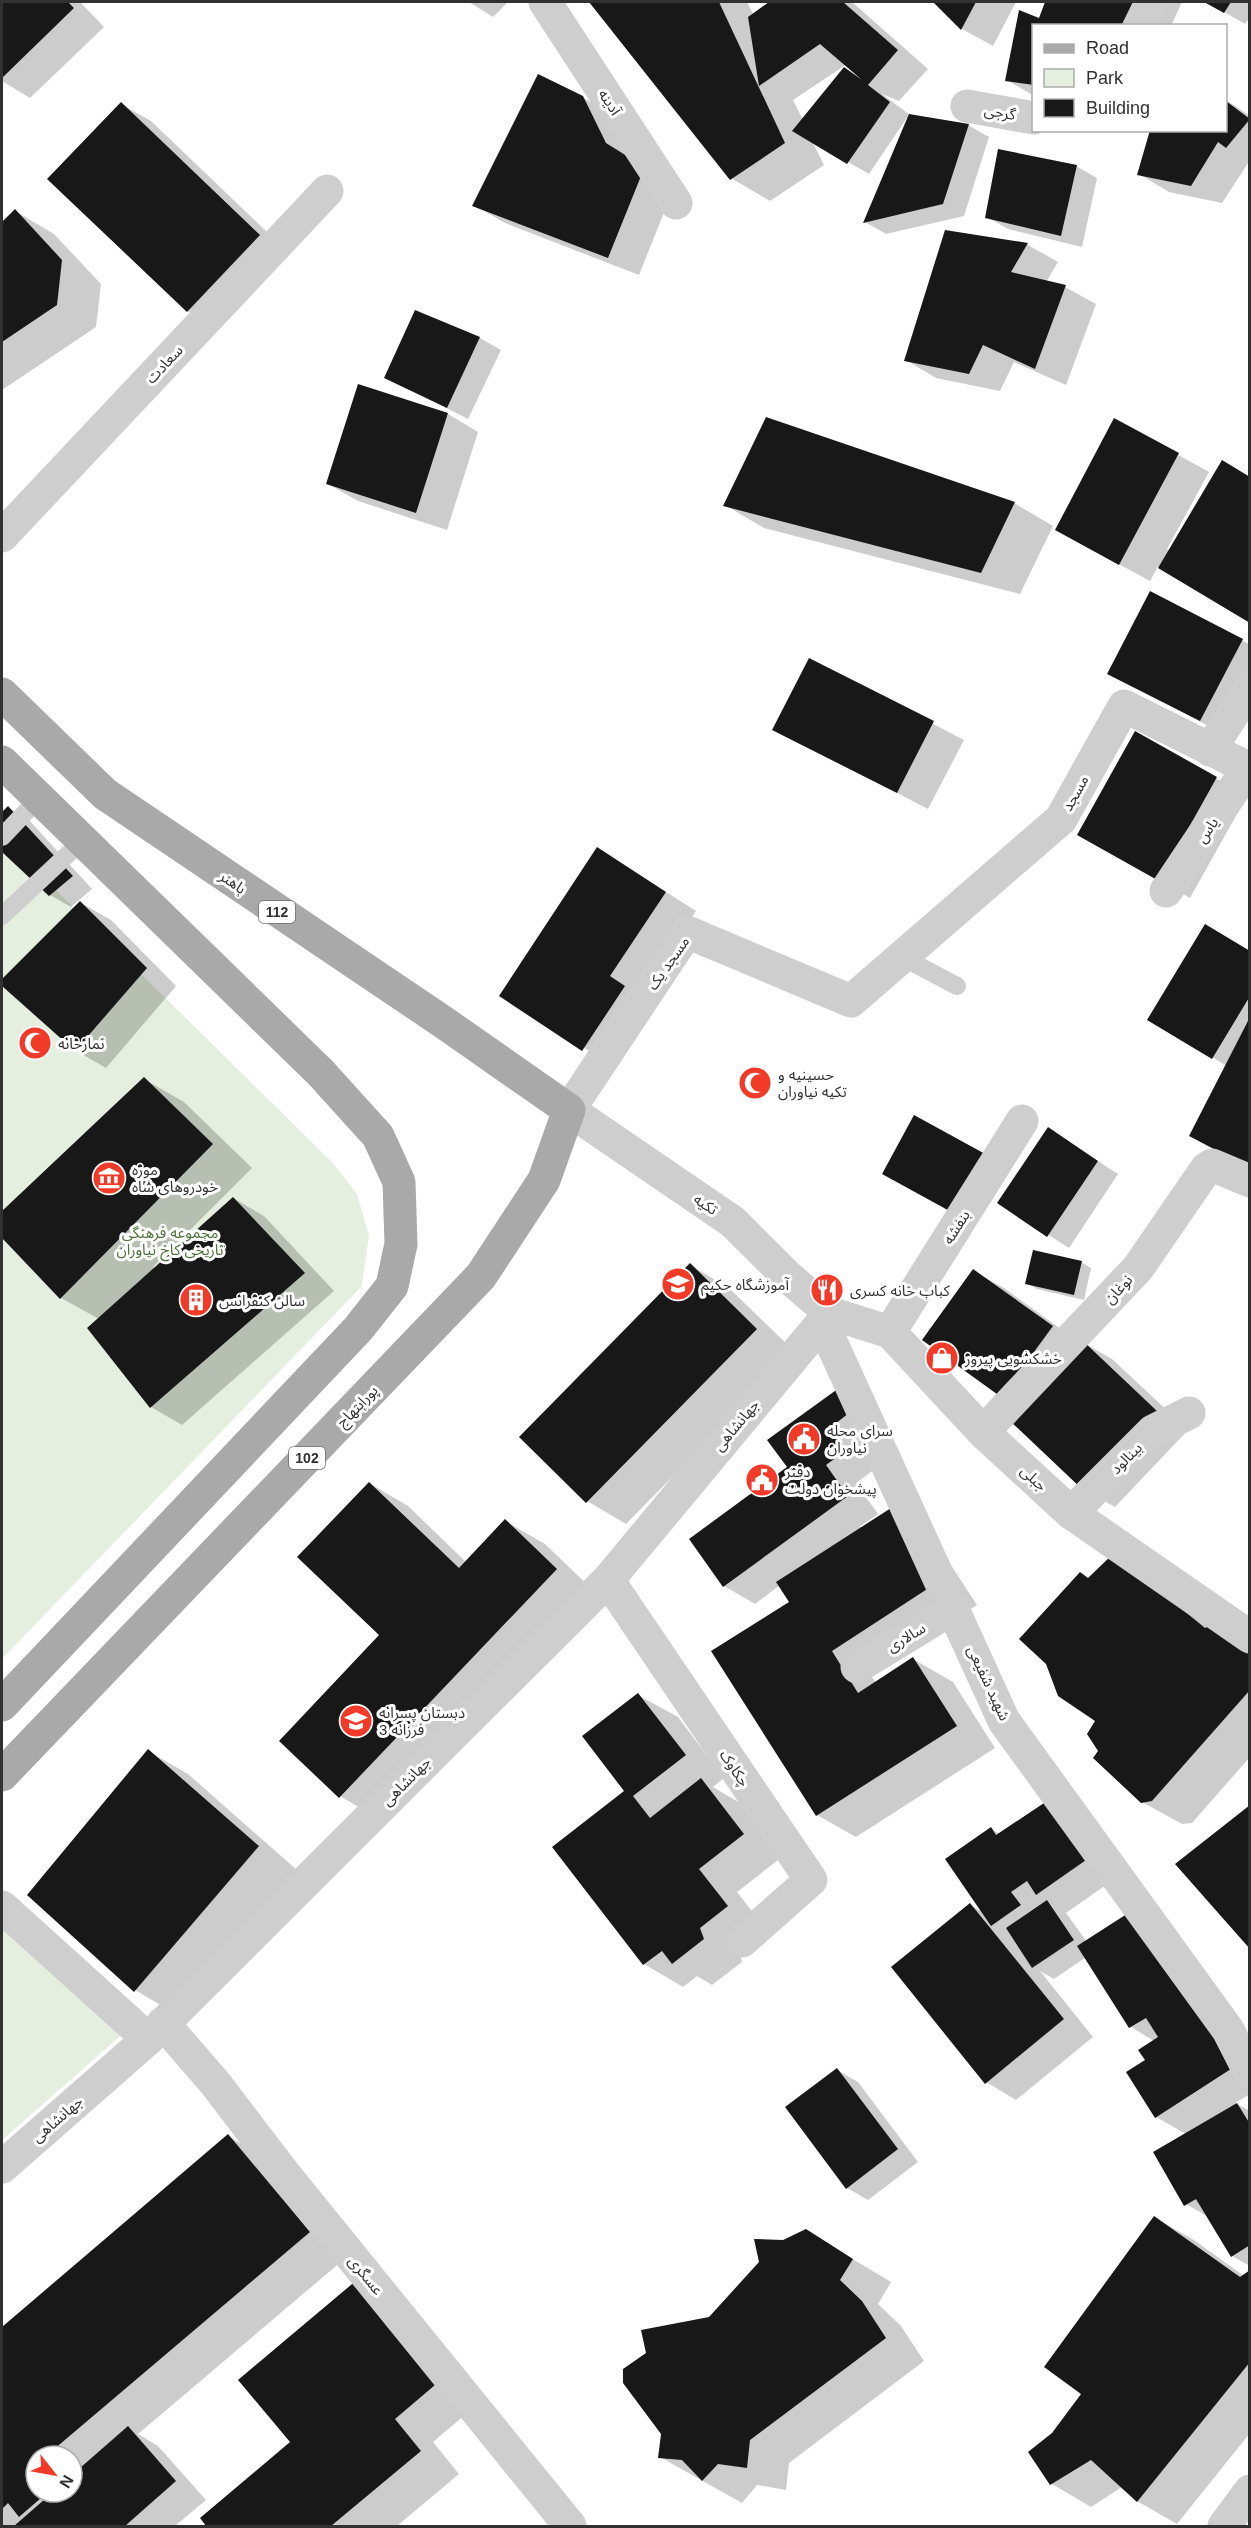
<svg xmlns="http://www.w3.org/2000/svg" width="1251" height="2528" font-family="Helvetica,'Noto Sans Arabic',sans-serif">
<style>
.green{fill:#e5efdf}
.shadow{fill:#0003;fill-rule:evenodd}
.building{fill:#181818}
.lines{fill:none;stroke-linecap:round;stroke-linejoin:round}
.service{stroke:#cecece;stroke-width:18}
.minor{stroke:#cecece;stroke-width:33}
.primary{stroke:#a9a9a9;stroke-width:33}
.labels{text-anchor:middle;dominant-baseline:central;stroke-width:6;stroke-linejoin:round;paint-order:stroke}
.shield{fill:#fff;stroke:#6f6f6f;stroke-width:1.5}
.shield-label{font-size:14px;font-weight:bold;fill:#313131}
.street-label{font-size:15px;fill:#313131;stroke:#fff}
.poi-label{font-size:15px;fill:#313131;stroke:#fff;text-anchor:start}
.park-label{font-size:15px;fill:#4b713a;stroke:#fff}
</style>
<rect width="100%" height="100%" fill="#fff"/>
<!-- green -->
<path class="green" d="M2 837 332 1162 357 1194 369 1235 362 1286 2 1659Z
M2 1927 125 2032 2 2140Z"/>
<!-- shadow -->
<path class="shadow" d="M2 2H80L104 27 30 98 2 81Z
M469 2H508L493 17Z
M591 2H747L753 14 771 2H852L928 69 899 101 882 94 910 115 968 125 989 137 964 216 886 234 865 222 908 116 869 174 812 141 824 165 770 201 731 178ZM847 64 858 77 844 69 803 120 793 100Z
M935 2H1016L993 46 962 29Z
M1046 2H1182L1171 26H1034V96L1007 80 1020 12 1040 20Z
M1207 2H1250V17L1245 24Z
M582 97 613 115 671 195 639 275 505 223 474 205Z
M1226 100 1250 116V160L1222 203 1169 192 1139 174 1226 130Z
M121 104 151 121 290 254 218 329 188 311Z
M1076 166 1097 178 1082 247 1008 229 987 217Z
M15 211 54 234 101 284 96 327 2 390V224Z
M946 231 1028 245 1058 262 1046 282 1065 287 1096 304 1066 385 1014 362 1000 391 936 378 906 360Z
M416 312 480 338 501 350 468 419 386 377Z
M448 414 478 432 447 530 358 501 328 484Z
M1115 420 1209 472 1167 549 1250 621 1158 566 1150 581 1087 547Z
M1014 503 1053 526 1020 594 764 528 725 505Z
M1242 640 1250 645V702L1231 738 1109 673Z
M810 660 964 740 928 809 774 729Z
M1135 733 1247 796 1190 898 1079 834Z
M8 808 29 820 92 889 71 907 50 895 2 850V814Z
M598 849 696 911 640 995 614 1067 501 995Z
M81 903 111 920 176 986 106 1068 75 1050 2 984V981Z
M1250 952V1168L1227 1066 1149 1020Z
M144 1079 184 1102 252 1168 153 1267 155 1269 233 1198 264 1216 334 1291 182 1425 151 1407 89 1328 99 1319 61 1298 2 1236V1213Z
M1048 1129 1118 1174 1069 1248 999 1203Z
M1081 1262 1091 1268 1084 1300 1037 1289 1027 1283Z
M690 1265 729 1288 795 1352 626 1524 587 1501Z
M973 1271 1004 1288 1080 1343 1082 1342 1112 1359 1188 1430 1115 1507 1085 1490Z
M839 1390 875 1469 856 1483 878 1514 859 1527 930 1533 977 1605 870 1674 876 1683 913 1659 953 1682 995 1748 856 1837 817 1815 791 1602 780 1585 755 1604 724 1586 691 1540 789 1468Z
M369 1483 408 1506 466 1562 505 1521 545 1544 595 1592 379 1819 340 1796 381 1635Z
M1114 1555 1250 1646V1757L1192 1823 1182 1824 1142 1802 1099 1751 1081 1574 1090 1579Z
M638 1695 678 1717 724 1778 713 1787 740 1803 782 1857 737 1892 766 1929 739 1951 742 1962 712 1985 697 1976 683 1987 644 1964 626 1791Z
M148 1751 188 1774 297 1870 174 2013 135 1990Z
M1047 1803 1116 1878 1066 1913 1087 1942 1250 2063V2094L1235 2103 1250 2111V2266L1232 2256 1210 2218 1186 2204V2134L1156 2117 1147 2061 1154 2041 1131 2027 1086 1957 1054 1979 1040 1971 1093 2037 1016 2100 986 2082 970 1905 983 1912 991 1829 1000 1834Z
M837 2070 858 2082 918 2162 868 2200 847 2188Z
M228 2136 267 2159 349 2255 138 2434 158 2446 206 2500 175 2526H2V2329ZM36 2456H72V2492H36Z
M1155 2218 1194 2240 1244 2276 1250 2272V2433L1177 2524 1137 2501 1122 2487 1091 2507 1052 2484 1030 2453 1053 2434 1084 2394Z
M806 2231 891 2282 878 2304 901 2326 924 2361 789 2463 786 2490 757 2485 742 2503 660 2457 710 2319 783 2241Z
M358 2281 480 2402 433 2442 459 2474 397 2526H208L202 2518 293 2442Z"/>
<!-- building -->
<path class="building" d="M2 2H68L74 8 2 78Z
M589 2H719L785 143 730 180Z
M769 2H843L898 50 868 85 890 102 847 164 792 131 844 67 862 80 820 44 759 86 748 17Z
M933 2H976L961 30Z
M1045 2H1133L1121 26H1034V85L1005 81 1019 10 1039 18Z
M1204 2H1231L1224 13Z
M538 74 583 96 606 143 630 158 641 176 608 258 472 206Z
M1226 101 1250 119 1226 148 1218 142 1191 186 1137 175 1150 130H1226Z
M121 102 260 235 187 312 47 179Z
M909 114 969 124 943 204 863 223Z
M998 149 1077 165 1061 236 985 218Z
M15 209 62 260 57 305 2 342V222Z
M945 230 1028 243 1011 272 1066 285 1035 369 983 345 969 374 904 361Z
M415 310 480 337 447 408 384 378Z
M358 384 448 413 416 513 326 484Z
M766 417 1015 502 981 573 723 506Z
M1114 418 1179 453 1119 565 1055 530Z
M1222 460 1250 477V623L1158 568Z
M1150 591 1243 639 1200 721 1107 674Z
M809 658 934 721 897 793 772 730Z
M1135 731 1217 777 1159 881 1077 835Z
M8 806 73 876 49 896 2 852V812Z
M597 847 666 892 610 976 625 986 582 1051 499 996Z
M80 901 147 968 75 1051 2 986V979Z
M1205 924 1250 951V996L1212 1059 1147 1020Z
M1250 1017V1168L1189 1136Z
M144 1077 213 1144 60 1299 2 1238V1211Z
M914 1115 987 1155 955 1214 882 1174Z
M1048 1127 1098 1161 1047 1237 997 1203Z
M233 1197 305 1273 150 1408 87 1328Z
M1033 1250 1082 1261 1074 1295 1025 1284Z
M690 1263 757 1329 586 1503 519 1437Z
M973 1269 1053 1326 1001 1397 922 1340Z
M1082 1340 1158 1412 1084 1491 1007 1418Z
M839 1388 854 1409 835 1424 845 1451 826 1465 848 1496 723 1587 689 1539 787 1467 767 1440Z
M369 1482 459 1568 505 1519 557 1569 339 1798 279 1741 379 1635 297 1557Z
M891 1508 938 1582 832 1651 858 1693 913 1657 957 1726 816 1816 711 1651 789 1602 776 1582Z
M1114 1553 1205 1628 1214 1624 1250 1651V1690L1152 1801 1141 1803 1093 1758 1098 1751 1087 1734 1095 1721 1058 1696 1046 1664 1019 1639 1080 1572 1088 1578Z
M638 1693 686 1755 633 1796 650 1818 701 1778 744 1834 699 1869 728 1906 700 1928 704 1939 672 1964 662 1951 643 1965 552 1847 624 1791 582 1736Z
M148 1749 259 1846 134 1992 27 1895Z
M1047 1801 1086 1860 1036 1895 1027 1881 1011 1892 1021 1905 991 1926 945 1859 991 1827 996 1835Z
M1250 1805V1949L1175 1864Z
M1047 1900 1074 1940 1032 1968 1006 1928Z
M970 1903 1064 2019 985 2084 891 1967Z
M1133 1910 1234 2067 1155 2118 1126 2072 1145 2060 1138 2050 1158 2037 1146 2018 1129 2028 1077 1946Z
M837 2068 898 2149 846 2189 785 2107Z
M1237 2103 1250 2124V2245L1231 2257 1196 2199 1184 2206 1153 2152Z
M228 2134 310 2232 46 2456H36V2492H48L19 2517 8 2503 2 2509V2327Z
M1154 2216 1240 2277 1250 2270V2362L1137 2502 1091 2460 1050 2485 1028 2452 1052 2433 1081 2394 1044 2367Z
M806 2229 853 2259 840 2280 862 2301 886 2338 750 2440 747 2468 718 2464 702 2481 682 2460 658 2458 661 2434 623 2383V2369L646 2353 641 2330 709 2317 759 2262 754 2239 783 2240Z
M358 2279 442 2379 395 2419 421 2451 331 2526H206L200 2518 290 2442 238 2380Z
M128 2426 176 2481 125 2526H14L53 2492H72V2475Z"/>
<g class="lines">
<!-- service -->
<path class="service" d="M2 837 39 798
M2 916 82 841
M902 957 957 986"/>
<!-- minor -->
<path class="minor" d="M545 2 676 203
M1140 26 1151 2
M967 106 1034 118
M2 536 327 191
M1210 750 1250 687
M1250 769 1124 706 1061 819 851 1001 687 932 569 1110 733 1222 786 1275 830 1313 890 1332 983 1432 1071 1513 1250 1637
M1166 891 1248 768
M822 1322 1004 1721 1228 2030 1250 2073
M890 1332 1022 1121
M983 1432 1138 1268 1206 1169 1212 1165 1250 1181
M1071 1513 1153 1431 1189 1413
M608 1580 811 1880 742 1941
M857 1667 955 1607
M2 1907 148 2039
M163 2023 215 2083 286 2176 570 2526
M2 2167 148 2039 608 1580 830 1313
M1224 2526 1250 2491"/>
<!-- primary -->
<path class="primary" d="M2 694 105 794 446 1024 569 1110 544 1180 481 1276 2 1775
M2 762 321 1073 378 1136 399 1182 401 1244 392 1286 358 1329 2 1705"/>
</g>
<!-- icons -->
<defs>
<symbol id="mosque-disc" viewBox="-11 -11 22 22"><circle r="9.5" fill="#f23a29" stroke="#fff"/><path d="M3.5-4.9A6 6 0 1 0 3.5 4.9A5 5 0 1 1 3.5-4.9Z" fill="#fff"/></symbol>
<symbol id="museum-disc" viewBox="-11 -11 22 22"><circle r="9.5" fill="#f23a29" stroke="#fff"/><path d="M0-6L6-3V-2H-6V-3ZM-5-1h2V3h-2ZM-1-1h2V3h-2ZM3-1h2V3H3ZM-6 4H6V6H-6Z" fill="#fff"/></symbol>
<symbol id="school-disc" viewBox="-11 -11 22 22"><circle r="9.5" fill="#f23a29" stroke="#fff"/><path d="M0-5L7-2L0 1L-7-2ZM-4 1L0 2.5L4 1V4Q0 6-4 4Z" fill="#fff"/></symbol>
<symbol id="restaurant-disc" viewBox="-11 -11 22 22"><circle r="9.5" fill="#f23a29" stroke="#fff"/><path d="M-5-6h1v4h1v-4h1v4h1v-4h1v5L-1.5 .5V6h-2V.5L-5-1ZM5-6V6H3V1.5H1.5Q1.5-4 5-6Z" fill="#fff"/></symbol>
<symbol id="building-disc" viewBox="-11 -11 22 22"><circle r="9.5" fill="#f23a29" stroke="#fff"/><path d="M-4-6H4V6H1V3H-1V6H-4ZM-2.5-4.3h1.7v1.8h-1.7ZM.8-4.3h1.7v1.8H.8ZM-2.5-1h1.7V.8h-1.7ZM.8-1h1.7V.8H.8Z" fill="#fff"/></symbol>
<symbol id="shop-disc" viewBox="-11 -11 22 22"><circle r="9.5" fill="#f23a29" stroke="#fff"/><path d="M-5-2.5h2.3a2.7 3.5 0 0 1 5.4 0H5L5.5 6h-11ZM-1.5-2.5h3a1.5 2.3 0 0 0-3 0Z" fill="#fff"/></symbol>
<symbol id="civic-disc" viewBox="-11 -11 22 22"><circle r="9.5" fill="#f23a29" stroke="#fff"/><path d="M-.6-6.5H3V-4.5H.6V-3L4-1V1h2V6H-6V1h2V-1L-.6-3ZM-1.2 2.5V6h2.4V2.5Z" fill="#fff"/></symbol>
</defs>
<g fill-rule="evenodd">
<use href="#mosque-disc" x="16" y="1024" width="38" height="38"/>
<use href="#mosque-disc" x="736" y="1064" width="38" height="38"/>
<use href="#museum-disc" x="90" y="1159" width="38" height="38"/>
<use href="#school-disc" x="659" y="1265" width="38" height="38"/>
<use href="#restaurant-disc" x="808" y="1271" width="38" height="38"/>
<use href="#building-disc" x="177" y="1281" width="38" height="38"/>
<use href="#shop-disc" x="923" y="1339" width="38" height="38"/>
<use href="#civic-disc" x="785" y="1420" width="38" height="38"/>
<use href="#civic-disc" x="743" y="1461" width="38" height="38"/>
<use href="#school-disc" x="337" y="1702" width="38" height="38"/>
</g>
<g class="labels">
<!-- shield labels -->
<g class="shield">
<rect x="259" y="901" width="36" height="22" rx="4.5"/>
<rect x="289" y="1447" width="36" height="22" rx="4.5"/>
</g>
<g class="shield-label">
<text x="277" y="912">112</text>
<text x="307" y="1458">102</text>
</g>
<!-- street labels -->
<g class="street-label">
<text transform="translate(610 102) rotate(57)">آدینه</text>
<text transform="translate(1000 112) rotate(10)">گرجی</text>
<text transform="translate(164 364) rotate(-47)">سعادت</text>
<text transform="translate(1075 793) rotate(-61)">مسجد</text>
<text transform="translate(1207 830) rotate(-56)">یاس</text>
<text transform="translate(233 882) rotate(35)">باهنر</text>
<text transform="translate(668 963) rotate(-55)">مسجد یک</text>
<text transform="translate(706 1204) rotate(34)">تکیه</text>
<text transform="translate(956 1227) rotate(-58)">بنفشه</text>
<text transform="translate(1118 1289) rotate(-47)">نوغان</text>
<text transform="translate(357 1406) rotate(-46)">پورابتهاج</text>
<text transform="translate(736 1425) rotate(-50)">جهانشاهی</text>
<text transform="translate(1126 1458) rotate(-45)">بینالود</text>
<text transform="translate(1034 1478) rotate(43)">جبلی</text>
<text transform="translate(906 1637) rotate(-31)">سالاری</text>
<text transform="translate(989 1683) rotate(65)">شهید شفیعی</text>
<text transform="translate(735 1768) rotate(56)">چکاوک</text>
<text transform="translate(406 1781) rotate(-45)">جهانشاهی</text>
<text transform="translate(57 2119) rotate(-41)">جهانشاهی</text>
<text transform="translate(366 2275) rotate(51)">عسگری</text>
</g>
<!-- poi labels -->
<g class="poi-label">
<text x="58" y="1043">نمازخانه</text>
<text x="778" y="1074">حسینیه و<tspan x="778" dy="17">تکیه نیاوران</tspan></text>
<text x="132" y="1169">موزه<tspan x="132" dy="17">خودروهای شاه</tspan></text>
<text x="701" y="1284">آموزشگاه حکیم</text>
<text x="850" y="1290">کباب خانه کسری</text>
<text x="219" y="1300">سالن کنفرانس</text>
<text x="965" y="1358">خشکشویی پیروز</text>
<text x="827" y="1430">سرای محله<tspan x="827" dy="17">نیاوران</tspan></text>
<text x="785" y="1471">دفتر<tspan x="785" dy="17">پیشخوان دولت</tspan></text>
<text x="379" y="1712">دبستان پسرانه<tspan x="379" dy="17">فرزانه 3</tspan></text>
</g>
<!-- park labels -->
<g class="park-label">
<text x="170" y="1232">مجموعه فرهنگی<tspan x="170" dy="17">تاریخی کاخ نیاوران</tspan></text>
</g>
</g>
<!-- border -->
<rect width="1251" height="2528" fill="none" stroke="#313131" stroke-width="6"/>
<!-- legend -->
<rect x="1032" y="24" width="195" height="108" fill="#ffffff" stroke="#adadad" stroke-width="1.5"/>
<rect x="1044" y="44" width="30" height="9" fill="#a9a9a9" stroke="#adadad" stroke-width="1.5"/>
<text x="1086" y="54" font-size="18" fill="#313131">Road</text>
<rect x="1044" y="69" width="30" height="18" fill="#e5efdf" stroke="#adadad" stroke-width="1.5"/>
<text x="1086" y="84" font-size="18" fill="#313131">Park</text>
<rect x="1044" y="99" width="30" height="18" fill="#181818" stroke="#adadad" stroke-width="1.5"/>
<text x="1086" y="114" font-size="18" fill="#313131">Building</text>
<!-- north arrow -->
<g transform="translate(54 2474) rotate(121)"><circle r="28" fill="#ffffff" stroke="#adadad" stroke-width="1.5"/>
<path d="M0-4.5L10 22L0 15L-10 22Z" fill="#f23a29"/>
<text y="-9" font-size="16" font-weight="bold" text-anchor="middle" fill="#313131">N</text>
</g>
</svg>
